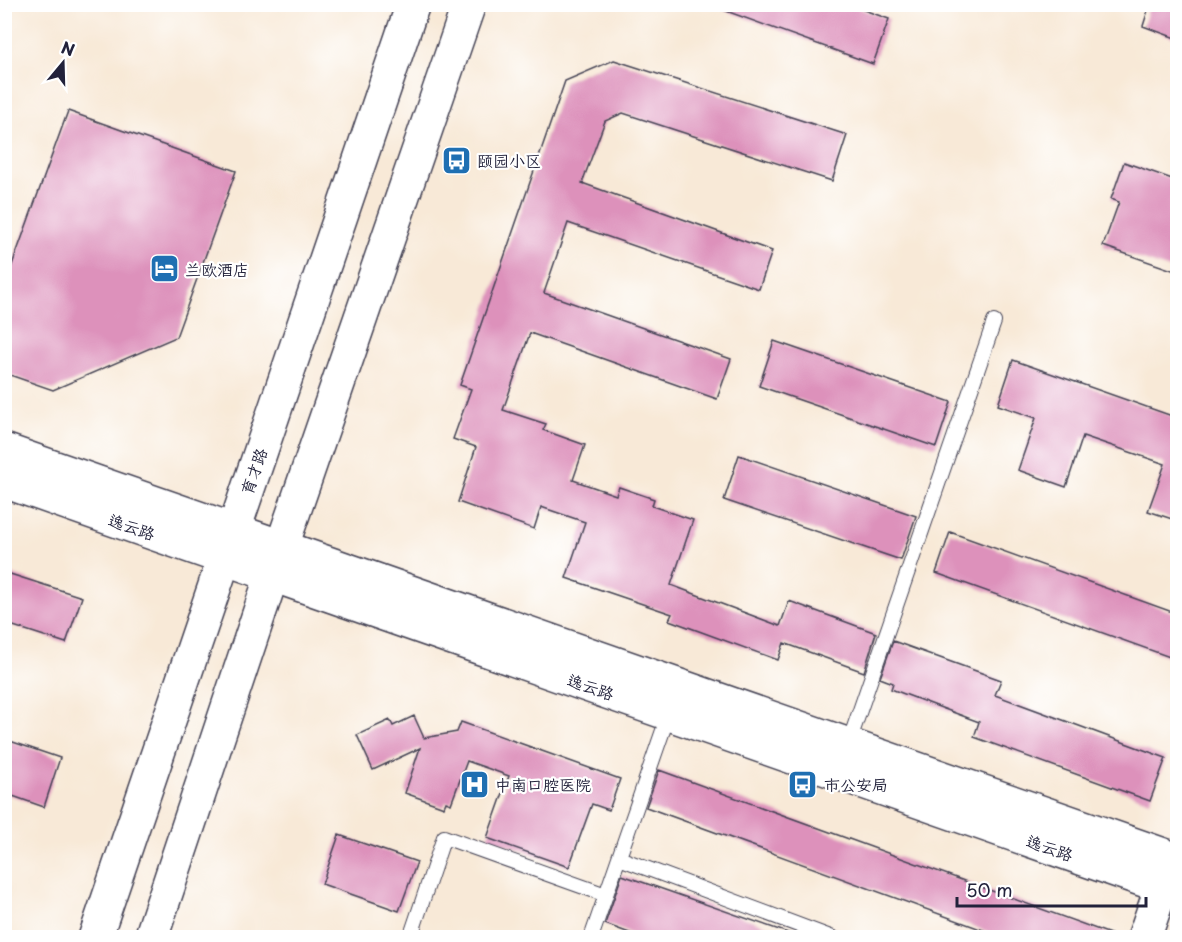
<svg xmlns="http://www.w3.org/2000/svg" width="1182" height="942" font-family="'Playpen Sans','LXGW WenKai TC',sans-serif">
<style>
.building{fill:#dd91bb}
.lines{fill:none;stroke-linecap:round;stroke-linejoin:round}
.service-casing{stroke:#424052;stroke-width:16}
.tertiary-casing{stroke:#424052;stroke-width:36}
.secondary-casing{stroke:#424052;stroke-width:36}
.service{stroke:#fff;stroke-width:14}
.tertiary{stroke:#fff;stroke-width:33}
.secondary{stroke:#fff;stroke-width:33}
.labels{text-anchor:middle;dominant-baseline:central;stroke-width:4.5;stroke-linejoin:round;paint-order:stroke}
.poi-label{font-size:16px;fill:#22223b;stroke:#fff;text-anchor:start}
.street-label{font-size:16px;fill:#22223b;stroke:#fff}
</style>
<rect width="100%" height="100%" fill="#fff"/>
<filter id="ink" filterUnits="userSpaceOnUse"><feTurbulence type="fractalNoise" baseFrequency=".0167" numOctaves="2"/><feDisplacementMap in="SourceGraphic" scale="12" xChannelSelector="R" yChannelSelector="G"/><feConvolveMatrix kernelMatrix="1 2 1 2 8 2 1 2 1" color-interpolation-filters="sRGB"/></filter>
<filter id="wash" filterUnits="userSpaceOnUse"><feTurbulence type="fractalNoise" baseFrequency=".008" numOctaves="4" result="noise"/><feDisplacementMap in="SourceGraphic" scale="24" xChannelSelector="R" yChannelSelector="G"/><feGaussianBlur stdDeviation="1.35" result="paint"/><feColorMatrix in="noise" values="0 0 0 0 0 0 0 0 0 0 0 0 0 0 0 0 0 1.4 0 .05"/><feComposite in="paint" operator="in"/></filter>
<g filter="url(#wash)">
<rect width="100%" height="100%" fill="#f8e9d7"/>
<g id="blocks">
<!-- building -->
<path class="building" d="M715 4H847L889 19 873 64 715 7Z
M1150 4H1178V39L1143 26Z
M614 60 847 135 832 181 623 113 605 121 582 183 772 251 759 289 568 223 544 293 731 359 717 399 530 333 503 410 546 424 543 430 585 445 573 480 616 495 619 487 654 499 652 506 693 520 671 585 780 626 789 601 876 633 864 672 784 643 778 660 669 620 672 614 566 578 585 522 541 507 534 529 458 502 476 447 453 439 471 389 460 385 565 81Z
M68 111 236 171 176 337 53 390 4 373V287Z
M1124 162 1178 181V272L1103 246 1119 202 1111 199Z
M774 341 951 402 936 447 759 386Z
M1013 360 1178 418V521L1148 511 1165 464 1083 436 1066 487 1018 470 1036 418 998 405Z
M739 455 916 516 901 560 724 500Z
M950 532 1178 614V660L936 573Z
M4 572 82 597 66 643 4 623Z
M893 641 1001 680 995 695 1166 758 1150 801 974 737 979 722 891 689 893 683 880 678Z
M414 716 424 738 457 732 461 722 620 779 609 810 592 804 569 867 487 838 509 776 467 761 451 804 446 802 444 807 405 793 420 748 373 770 357 735 390 720 393 726Z
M4 739 60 758 44 807 4 793Z
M659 770 1113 935V938H1005L646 807Z
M339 835 417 862 399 911 322 884Z
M622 875 791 934 790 938H643L605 924Z"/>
</g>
</g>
<g filter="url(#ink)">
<use href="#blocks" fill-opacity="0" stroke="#424052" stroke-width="1.5"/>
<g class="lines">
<defs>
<path id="service" d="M848 745 994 322
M619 858 833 938
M410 938 444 837 606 895
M591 938 669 713"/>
<path id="tertiary" d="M4 450 1178 860
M4 481 1178 892
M1144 938 1169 866"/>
<path id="secondary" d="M95 938 413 4
M151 938 272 575 469 4"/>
</defs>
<!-- service casing -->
<use href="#service" class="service-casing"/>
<!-- tertiary casing -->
<use href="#tertiary" class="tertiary-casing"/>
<!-- secondary casing -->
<use href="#secondary" class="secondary-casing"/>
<!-- service -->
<use href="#service" class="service"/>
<!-- tertiary -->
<use href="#tertiary" class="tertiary"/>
<!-- secondary -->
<use href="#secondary" class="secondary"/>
</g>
</g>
<!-- icons -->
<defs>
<symbol id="bus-square" viewBox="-11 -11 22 22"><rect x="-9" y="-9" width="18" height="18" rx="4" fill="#1f6fb2" stroke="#fff"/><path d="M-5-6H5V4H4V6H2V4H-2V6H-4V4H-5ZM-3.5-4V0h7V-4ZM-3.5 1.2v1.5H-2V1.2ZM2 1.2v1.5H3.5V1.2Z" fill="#fff"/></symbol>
<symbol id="hotel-square" viewBox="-11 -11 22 22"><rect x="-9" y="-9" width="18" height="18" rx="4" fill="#1f6fb2" stroke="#fff"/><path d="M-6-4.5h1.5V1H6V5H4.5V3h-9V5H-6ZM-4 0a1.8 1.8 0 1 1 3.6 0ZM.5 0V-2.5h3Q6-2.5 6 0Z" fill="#fff"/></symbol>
<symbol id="hospital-square" viewBox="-11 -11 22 22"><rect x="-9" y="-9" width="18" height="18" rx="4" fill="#1f6fb2" stroke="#fff"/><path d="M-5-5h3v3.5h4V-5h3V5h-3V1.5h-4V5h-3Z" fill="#fff"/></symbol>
</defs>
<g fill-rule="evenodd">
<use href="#bus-square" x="440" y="144" width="33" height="33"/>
<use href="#hotel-square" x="148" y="252" width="33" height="33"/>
<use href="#hospital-square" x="458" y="768" width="33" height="33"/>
<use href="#bus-square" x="786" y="768" width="33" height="33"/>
</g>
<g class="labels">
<!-- poi labels -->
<g class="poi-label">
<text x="477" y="160">颐园小区</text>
<text x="185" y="269">兰欧酒店</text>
<text x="495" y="784">中南口腔医院</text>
<text x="824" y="784">市公安局</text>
</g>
<!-- street labels -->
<g class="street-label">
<text transform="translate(253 471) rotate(-71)">育才路</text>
<text transform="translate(132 526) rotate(19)">逸云路</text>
<text transform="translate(591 686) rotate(19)">逸云路</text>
<text transform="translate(1050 847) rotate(19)">逸云路</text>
</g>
</g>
<!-- margin -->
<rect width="1182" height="942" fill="none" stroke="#fff" stroke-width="24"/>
<!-- north arrow -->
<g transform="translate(63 63) rotate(19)" stroke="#ffffff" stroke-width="4.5" paint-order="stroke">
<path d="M0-4.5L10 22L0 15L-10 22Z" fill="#22223b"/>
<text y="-9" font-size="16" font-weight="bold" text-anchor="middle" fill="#22223b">N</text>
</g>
<!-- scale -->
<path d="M957 897v9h189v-9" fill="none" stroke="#22223b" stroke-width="3"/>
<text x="966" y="897" font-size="18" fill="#22223b" stroke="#ffffff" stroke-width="4.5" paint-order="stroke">50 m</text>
</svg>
